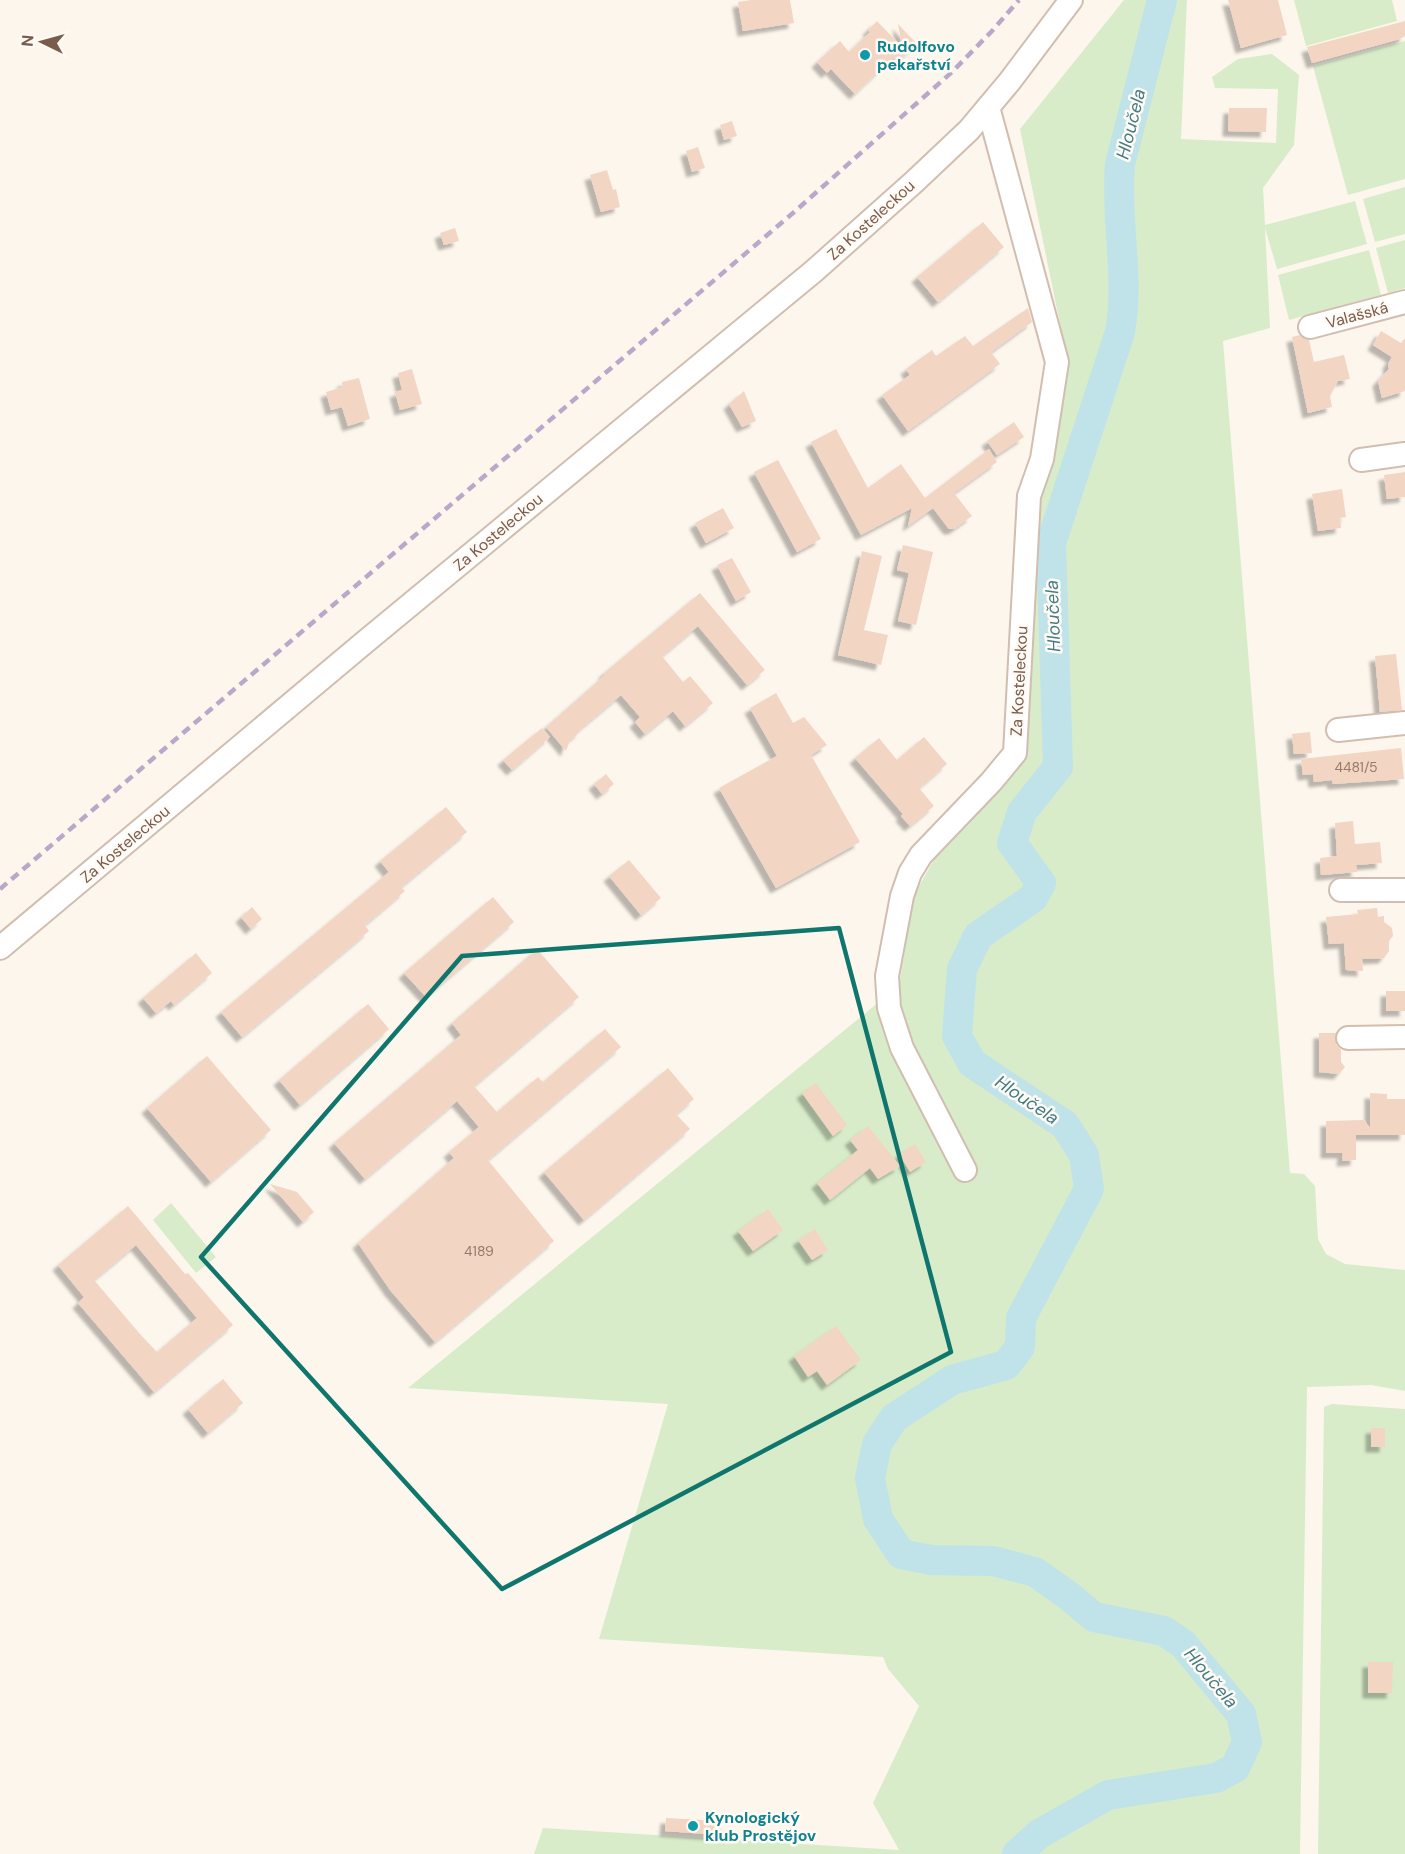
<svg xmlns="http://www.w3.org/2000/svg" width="1405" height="1854" font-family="'DM Sans',sans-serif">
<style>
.green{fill:#d8ecc9}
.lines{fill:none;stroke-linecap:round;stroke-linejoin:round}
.river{stroke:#bfe3e8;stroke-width:30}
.building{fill:#f3d5c3;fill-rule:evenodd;filter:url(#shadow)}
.minor-casing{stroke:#d1beb0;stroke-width:26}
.minor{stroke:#fff;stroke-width:22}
.rail{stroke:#b9a8c9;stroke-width:4.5;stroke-dasharray:9 6;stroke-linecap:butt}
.marked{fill:none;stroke:#0f766e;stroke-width:4.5;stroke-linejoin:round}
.culture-dot{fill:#0f9aa8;stroke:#fffaf3;stroke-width:2}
.labels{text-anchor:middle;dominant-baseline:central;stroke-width:5;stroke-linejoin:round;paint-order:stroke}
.number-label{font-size:14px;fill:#987a6a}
.culture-label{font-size:16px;font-weight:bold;fill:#0d838f;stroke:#fffaf3;text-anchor:start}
.street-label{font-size:16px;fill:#7a5c4d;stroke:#fffaf3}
.water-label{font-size:18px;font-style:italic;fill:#437c86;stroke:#fffaf3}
</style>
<defs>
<filter id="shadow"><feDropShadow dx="-5.5" dy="5.5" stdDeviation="1.5" flood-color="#0004"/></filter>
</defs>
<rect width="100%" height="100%" fill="#fdf6ec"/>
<!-- green -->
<path class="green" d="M1124 0H1187L1181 139 1276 143 1278 89 1215 88 1212 77 1238 59 1272 54 1299 75 1294 145 1263 188 1265 225 1355 201 1367 244 1277 269 1265 228 1270 328 1223 341 1290 1173 1304 1174 1315 1186 1318 1239 1326 1254 1345 1264 1405 1270V1391L1371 1385 1307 1387 1300 1854H534L543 1828 899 1850 873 1803 919 1706 888 1669 883 1657 599 1639 668 1404 408 1388 874 1006 900 980 914 895 955 822 1023 761 1033 539 1068 363 1020 129Z
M1294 0H1392L1397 21 1306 46Z
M1405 41V179L1348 195 1313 66Z
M1405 187V234L1375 242 1363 199Z
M1405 240V288L1388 293 1376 248Z
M1369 250 1381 295 1289 320 1278 275Z
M171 1203 216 1257 196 1273 153 1220Z
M1332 1404 1405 1409V1854H1318L1324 1407Z"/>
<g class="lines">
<!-- river -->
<path class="river" d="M1017 1854 1039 1834 1108 1795 1216 1778 1235 1768 1247 1742 1241 1714 1183 1644 1164 1631 1094 1617 1069 1596 1035 1572 993 1561 931 1560 901 1554 878 1519 870 1478 877 1444 894 1418 952 1380 1006 1365 1020 1347 1021 1318 1089 1189 1084 1155 1065 1125 972 1063 957 1036 962 969 978 936 1033 898 1041 883 1012 843 1022 812 1058 767 1051 543 1120 332C1130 276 1115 220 1120 164L1162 0"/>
</g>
<!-- building -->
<path class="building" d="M751 0H790L794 23 743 31 738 2Z
M1228 0H1278L1287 35 1241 48Z
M877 21 902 47 898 24 917 44 898 62 893 58 855 94 831 69 827 73 817 62 840 41 849 52 870 32 868 30Z
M1405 21V36L1400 39 1312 63 1307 47Z
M1229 108H1267L1266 132 1228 131Z
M732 121 737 136 724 140 720 125Z
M698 147 705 168 692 172 686 151Z
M607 170 613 190 616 189 620 207 601 212 590 175Z
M983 222 1004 247 938 302 917 277Z
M455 228 459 241 444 245 440 233Z
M1028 308 1032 322 991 352 1000 364 908 431 882 395 910 375 906 369 932 350 936 356 965 336 973 346Z
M1381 331 1401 343 1405 338V391L1382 398 1378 381 1389 369 1388 364 1392 357 1373 345Z
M1300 335 1309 340 1314 362 1344 355 1350 379 1338 381 1330 396 1332 407 1308 413 1292 337Z
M412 369 422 404 400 410 395 392 402 390 398 373Z
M359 378 370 419 348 426 342 407 331 410 326 392 343 387 342 382Z
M744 391 756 421 742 427 729 404Z
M1014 422 1024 437 997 455 987 441Z
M836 429 868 488 901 464 925 498 989 449 997 462 954 493 972 516 954 529H949L933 508 908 526 912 508 861 535 811 442Z
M778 460 821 539 797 552 754 472Z
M1405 472V497L1387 499 1384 475Z
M1342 489 1346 517 1340 518 1341 528 1318 531 1312 494Z
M723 508 734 528 706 543 695 523Z
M903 545 933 552 916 625 898 621 909 573 897 570Z
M862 551 882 556 864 630 888 635 881 665 838 655Z
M732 558 751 592 736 601 717 565Z
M700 593 765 670 747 685 698 626 662 656 683 682 690 676 713 703 685 726 673 711 645 734 635 722 640 717 621 695 579 730 581 731 570 740 566 751 546 727 605 675 604 673Z
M1396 654 1402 710 1380 712 1375 656Z
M776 693 793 723 804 717 827 745 811 755 860 842 776 888 719 788 777 756 750 708Z
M542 728 550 737 512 770 503 760Z
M1310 732 1312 753 1294 754 1292 734Z
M924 737 947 764 919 788 934 806 910 826 901 816 903 814 855 758 879 738 897 760Z
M1401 748 1404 779 1333 784 1332 780 1314 782 1313 774 1303 775 1301 759Z
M606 774 614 784 602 794 594 784Z
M446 807 467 832 401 887 405 891 365 925 369 931 242 1037 221 1012 389 872 380 861Z
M1353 821 1355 844 1380 842 1382 863 1356 865 1357 872 1321 875 1320 858 1337 856 1335 823Z
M629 860 661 898 641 915 609 876Z
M493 897 514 922 426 997 404 973Z
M252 907 262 919 251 929 241 917Z
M1377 908 1378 917 1384 916V922L1392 928 1393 936 1389 941V951L1384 958 1362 959 1363 971 1346 970 1344 943 1329 944 1326 917 1358 914 1357 910Z
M537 949 579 997 474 1086 497 1112 538 1077 543 1082 605 1029 621 1047 488 1160 554 1241 435 1342 390 1290 358 1243 454 1158 449 1152 479 1127 457 1101 365 1179 334 1143 461 1035 452 1023Z
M196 953 212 973 174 1005 171 1001 156 1013 143 998Z
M1386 991H1405V1011H1386Z
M368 1004 389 1029 300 1105 279 1080Z
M1319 1033H1336V1044L1341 1050V1062L1345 1067 1339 1074 1319 1072Z
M207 1056 271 1130 211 1182 147 1108Z
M668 1068 694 1099 676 1114 690 1129 584 1220 544 1172Z
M816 1083 847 1125 833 1136 802 1093Z
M1370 1093 1387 1094V1099H1405V1135H1356V1160L1342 1161 1343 1153H1326V1121L1364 1120 1370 1128Z
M868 1126 900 1166 878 1179 870 1168 830 1200 817 1183 858 1150 850 1140Z
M915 1144 926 1162 910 1172 899 1154Z
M270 1184 297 1192 314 1212 303 1222Z
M128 1206 185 1274 188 1273 233 1325 154 1392 78 1303 84 1297 58 1265ZM136 1245 197 1318 157 1352 140 1334 94 1280Z
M768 1209 783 1230 753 1251 738 1231Z
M815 1229 828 1250 812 1260 798 1240Z
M836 1326 861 1360 827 1385 817 1371 808 1377 794 1356Z
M223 1379 243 1403 208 1433 188 1409Z
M1371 1428H1385V1447H1371Z
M1368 1662H1393L1392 1693H1368Z
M666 1818 721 1821 720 1835 665 1831Z"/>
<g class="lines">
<defs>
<path id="minor" d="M1310 327 1405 302
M1361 460 1405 454
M1338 730 1405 723
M1341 890H1405
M0 948 365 642 814 271 914 182 969 130 1010 81 1071 0
M1348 1038 1405 1037
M965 1170 902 1048 889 1008 887 976 902 896 910 873 921 855 991 782 1015 753 1029 496 1042 459 1057 362 988 107"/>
</defs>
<!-- minor casing -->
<use href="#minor" class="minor-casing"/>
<!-- minor -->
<use href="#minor" class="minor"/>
<!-- rail -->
<path class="rail" d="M0 889 793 213 952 72 992 31 1019 0"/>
</g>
<!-- marked area -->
<path class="marked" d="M839 928 951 1352 502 1589 201 1257 462 956Z"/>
<!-- markers -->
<g class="culture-dot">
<circle cx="865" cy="55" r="6"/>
<circle cx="693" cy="1826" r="6"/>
</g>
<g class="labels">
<!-- number labels -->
<g class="number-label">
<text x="1356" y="767">4481/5</text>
<text x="479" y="1251">4189</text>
</g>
<!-- culture labels -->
<g class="culture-label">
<text x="877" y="46">Rudolfovo<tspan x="877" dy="18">pekařství</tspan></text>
<text x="705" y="1817">Kynologický<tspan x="705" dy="18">klub Prostějov</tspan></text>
</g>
<!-- street labels -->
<g class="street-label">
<text transform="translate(871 220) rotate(-42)">Za Kosteleckou</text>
<text transform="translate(1357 315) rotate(-15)">Valašská</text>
<text transform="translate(498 532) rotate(-40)">Za Kosteleckou</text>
<text transform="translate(1019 681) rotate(-87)">Za Kosteleckou</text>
<text transform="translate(125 844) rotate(-40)">Za Kosteleckou</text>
</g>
<!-- water labels -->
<g class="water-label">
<text transform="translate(1131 124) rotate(-76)">Hloučela</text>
<text transform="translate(1053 616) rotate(-92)">Hloučela</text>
<text transform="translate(1027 1100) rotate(34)">Hloučela</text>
<text transform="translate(1211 1678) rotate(50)">Hloučela</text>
</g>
</g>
<!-- north arrow -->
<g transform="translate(42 42) rotate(275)" stroke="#fffaf3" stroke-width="4.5" paint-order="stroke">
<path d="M0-4.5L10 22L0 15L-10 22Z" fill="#7a5c4d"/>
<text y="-9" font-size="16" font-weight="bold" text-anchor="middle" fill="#7a5c4d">N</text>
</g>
</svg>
